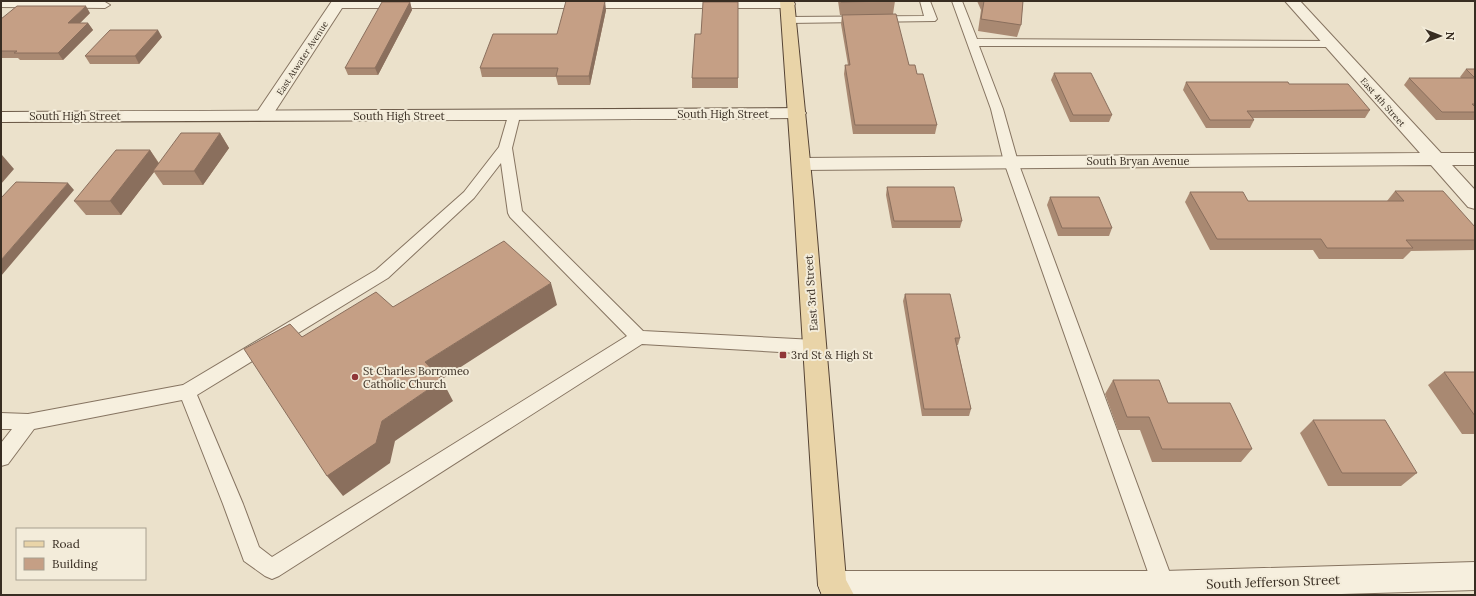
<svg xmlns="http://www.w3.org/2000/svg" width="1476" height="596" font-family="Lora,serif">
<style>
.lines{fill:none;stroke-linecap:round;stroke-linejoin:round}
.lane-casing{stroke:#867461;stroke-width:2}
.street-casing{stroke:#867461;stroke-width:2}
.secondary-casing{stroke:#685644;stroke-width:2}
.primary-casing{stroke:#554334;stroke-width:2}
.lane{fill:#f6efde;fill-rule:evenodd}
.street{fill:#f6efde;fill-rule:evenodd}
.secondary{fill:#f6efde;fill-rule:evenodd}
.primary{fill:#e9d4a8;fill-rule:evenodd}
.wall{fill:#a98972}
.shaded-wall{fill:#8a6f5d}
.building{fill:#c59f85;stroke:#8a6f5d}
.poi-dot{fill:#903637;stroke:#f3ecda;stroke-width:1.5}
.labels{text-anchor:middle;dominant-baseline:central;stroke-width:4;stroke-linejoin:round;paint-order:stroke}
.far-street-label{font-size:9px;fill:#382d22;stroke:#f3ecda}
.street-label{font-size:11px;fill:#382d22;stroke:#f3ecda}
.poi-label{font-size:11px;fill:#382d22;stroke:#f3ecda;text-anchor:start}
.near-street-label{font-size:13px;fill:#382d22;stroke:#f3ecda}
</style>
<rect width="100%" height="100%" fill="#ebe1cb"/>
<g class="lines">
<defs>
<path id="lane" d="M1 1 105 2 110 5 105 8 1 7Z
M920 1H930L937 19 935 21 789 23 783 20 789 17 924 16Z
M952 1H962L977 39 1331 41 1335 42 1337 44 1335 46 1331 47 979 46 1003 109 1018 162 1178 595H1156L1004 162 991 109Z
M514 112 519 113 520 116 512 148 522 211 643 331 815 340 821 342 823 347 821 352 815 354 642 344 279 576 272 579 265 576 244 561 223 504 182 400 34 429 8 464 1 466V443L12 429H1V413L28 414 183 385 376 270 464 192 499 147 508 116 509 113ZM501 163 508 213 510 217 627 336 272 557 259 547 243 504 197 395 388 278 474 198Z"/>
<path id="street" d="M1 1H11L6 6 1 7Z
M332 1H793L795 4 793 7 788 8H342L270 119 264 120 258 119 255 115Z
M1285 1H1300L1441 153H1475V165H1452L1475 190V209L1468 207 1431 165 801 170 794 168 792 164 794 160 801 158 1420 153Z
M1475 562V590L1308 595H822L818 585 822 575 832 571H1164Z"/>
<path id="secondary" d="M797 108 803 109 806 113 803 117 797 118C532 121 266 120 1 122V112C266 110 532 110 797 108Z"/>
<path id="primary" d="M780 1H794L814 202 846 580 854 595H822L818 585 794 202Z"/>
</defs>
<!-- lane casing -->
<use href="#lane" class="lane-casing"/>
<!-- street casing -->
<use href="#street" class="street-casing"/>
<!-- secondary casing -->
<use href="#secondary" class="secondary-casing"/>
<!-- primary casing -->
<use href="#primary" class="primary-casing"/>
<!-- lane -->
<use href="#lane" class="lane"/>
<!-- street -->
<use href="#street" class="street"/>
<!-- secondary -->
<use href="#secondary" class="secondary"/>
<!-- primary -->
<use href="#primary" class="primary"/>
</g>
<!-- wall -->
<path class="wall" d="M838 1H895L893 14 909 65 917 74 937 125 935 134H853L844 74 845 65H848L841 24 842 15H840Z
M977 1H1023L1021 25 1017 37 978 31 981 10Z
M410 2 412 10 378 75H348L345 68Z
M738 2V88H692V78Z
M606 10 590 85H558L556 77H482L480 68 557 34Z
M90 13 80 23H88L93 30 63 60H20L18 58H1V19Z
M162 37 139 64H90L85 56Z
M1466 69H1475V119L1474 120H1436L1404 85 1409 78H1461L1460 77Z
M1054 73 1112 115 1109 122H1070L1051 80Z
M1186 82 1289 84 1370 110 1365 118H1253L1254 120 1250 128H1206L1183 90Z
M220 133 229 148 203 185H163L154 172 121 215H86L74 201 150 150 159 163Z
M887 187 962 221 960 228H892L886 195Z
M1395 191 1475 227V250L1411 251 1403 259H1319L1313 250H1210L1185 202 1190 192 1248 201H1387Z
M1050 197 1112 228 1109 236H1058L1047 205Z
M905 294 960 338 958 345H957L971 409 969 416H922L903 301Z
M1444 372H1475V434H1462L1428 385Z
M1113 380 1252 449 1241 462H1152L1140 430H1118L1105 394Z
M1313 420 1417 473 1401 486H1328L1300 433Z"/>
<!-- shaded-wall -->
<path class="shaded-wall" d="M605 1 606 10 590 85 589 76Z
M410 2 412 10 378 75 375 68Z
M86 6 90 13 73 30 68 23Z
M88 23 93 30 63 60 58 53Z
M158 30 162 37 139 64 135 56Z
M220 133 229 148 203 185 194 171Z
M150 150 159 164 153 171 154 172 121 215 110 201Z
M2 155 14 169 1 184V156Z
M68 183 74 190 1 276V260Z
M551 283 557 305 436 383 425 362Z
M442 380 453 401 395 441 390 463 343 496 327 476 382 421Z"/>
<!-- building -->
<path class="building" d="M566 1H605L589 76H556L558 68H480L493 34H557Z
M841 1H895L841 2Z
M984 1H1023L1021 25 981 19Z
M382 2H410L375 68H345Z
M703 2H738V78H692L695 34H701Z
M17 6H86L68 23H88L58 53H14L17 51H1V19Z
M896 14 909 65H915L917 74H923L937 125H855L845 65H850L842 15Z
M110 30H158L135 56H85Z
M1466 69H1475V104H1472L1475 107V112H1442L1409 78H1475Z
M1054 73H1091L1112 115H1073Z
M1186 82H1288L1289 84H1348L1370 110 1247 111 1254 120H1210Z
M181 133H220L194 171H153Z
M116 150H150L110 201H74Z
M16 182 68 183 1 260V198Z
M887 187H954L962 221H894Z
M1395 191H1443L1475 227V240H1406L1413 248H1327L1321 239H1217L1190 192H1243L1248 201H1404Z
M1050 197H1099L1112 228H1062Z
M504 241 551 283 425 362 442 380 382 421 376 443 327 476 244 349 290 324 302 337 376 292 393 307Z
M905 294H950L960 338H955L971 409H924Z
M1444 372H1475V416Z
M1113 380H1159L1168 403H1230L1252 449H1162L1149 417H1127Z
M1313 420H1385L1417 473H1342Z"/>
<!-- markers -->
<g class="poi-dot">
<rect x="779" y="351" width="8" height="8" rx="2"/>
<circle cx="355" cy="377" r="4"/>
</g>
<g class="labels">
<!-- far-street labels -->
<g class="far-street-label">
<text transform="translate(302 58) rotate(-57)">East Atwater Avenue</text>
<text transform="translate(1383 102) rotate(48)">East 4th Street</text>
</g>
<!-- street labels -->
<g class="street-label">
<text x="723" y="114">South High Street</text>
<text x="75" y="116">South High Street</text>
<text x="399" y="116">South High Street</text>
<text x="1138" y="161">South Bryan Avenue</text>
<text transform="translate(811 293) rotate(-94)">East 3rd Street</text>
</g>
<!-- poi labels -->
<g class="poi-label">
<text x="791" y="355">3rd St &amp; High St</text>
<text x="363" y="371">St Charles Borromeo<tspan x="363" dy="13">Catholic Church</tspan></text>
</g>
<!-- near-street labels -->
<g class="near-street-label">
<text transform="translate(1273 582) rotate(-2)">South Jefferson Street</text>
</g>
</g>
<!-- border -->
<rect width="1476" height="596" fill="none" stroke="#382d22" stroke-width="4"/>
<!-- legend -->
<rect x="16" y="528" width="130" height="52" fill="#f3ecda" stroke="#a8a090"/>
<rect x="24" y="541" width="20" height="6" fill="#e9d4a8" stroke="#a8a090"/>
<text x="52" y="548" font-size="12" fill="#382d22">Road</text>
<rect x="24" y="558" width="20" height="12" fill="#c59f85" stroke="#a8a090"/>
<text x="52" y="568" font-size="12" fill="#382d22">Building</text>
<!-- north arrow -->
<g transform="translate(1440 36) rotate(90)" stroke="#f3ecda" stroke-width="3" paint-order="stroke">
<path d="M0-3L7 15L0 10L-7 15Z" fill="#382d22"/>
<text y="-6" font-size="11" font-weight="bold" text-anchor="middle" fill="#382d22">N</text>
</g>
</svg>
